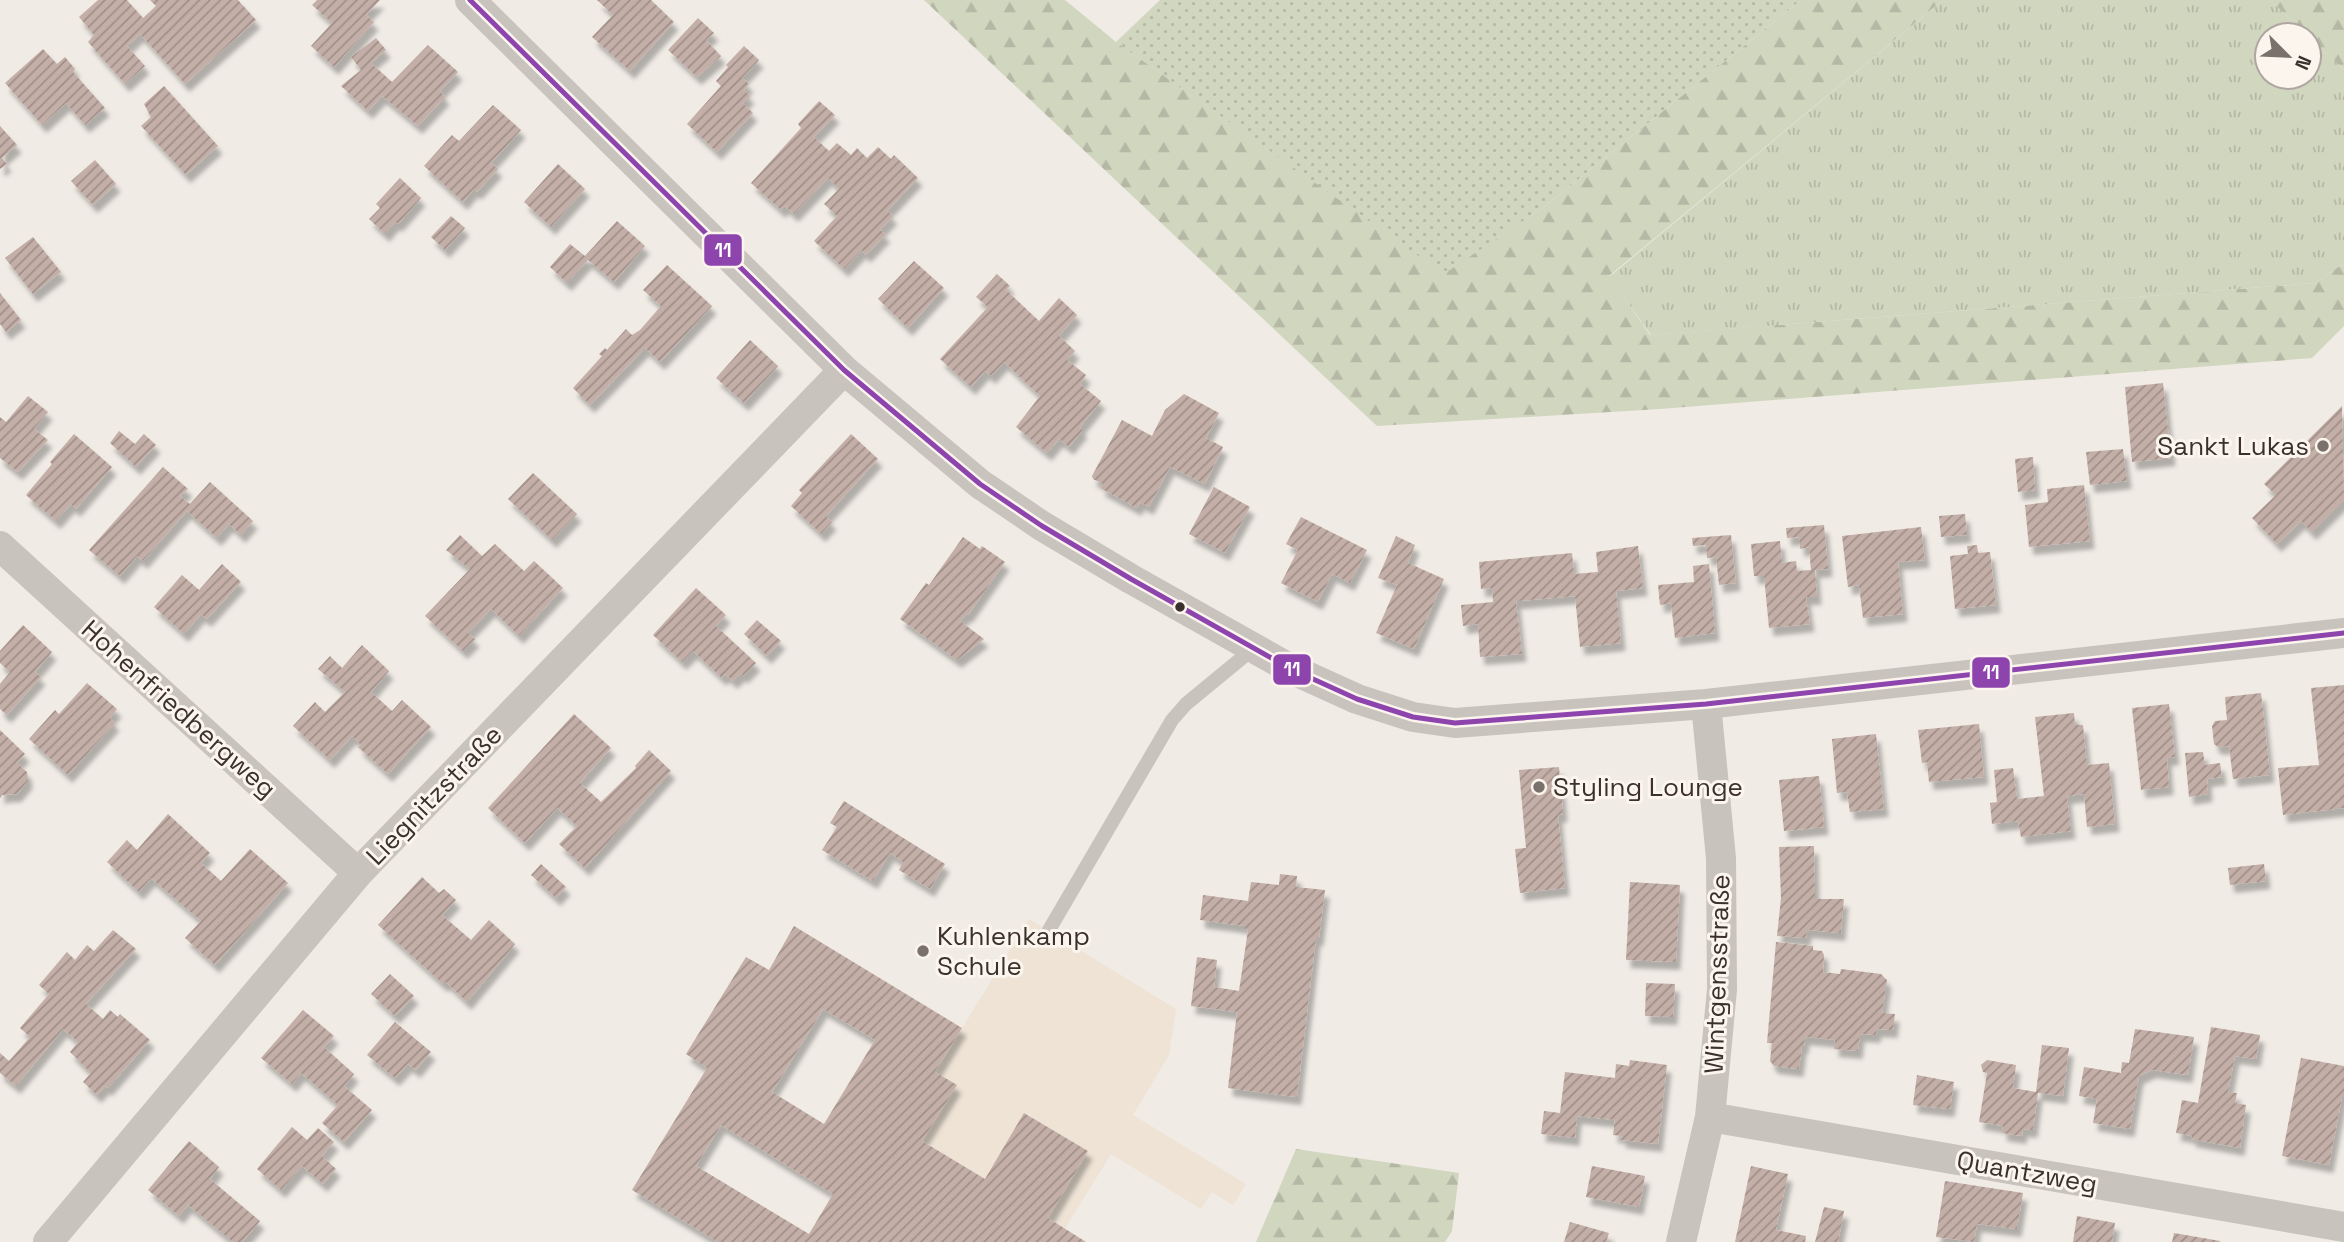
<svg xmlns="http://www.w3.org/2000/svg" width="2344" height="1242" font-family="'Space Grotesk',sans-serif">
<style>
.grass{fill:url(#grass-dots)}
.forest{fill:url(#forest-firs)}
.park{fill:url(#park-tufts)}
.plaza{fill:#eee3d5}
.building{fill:url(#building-hatch);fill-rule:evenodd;filter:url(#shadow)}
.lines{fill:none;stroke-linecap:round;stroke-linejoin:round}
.lane{stroke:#c9c3be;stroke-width:14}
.street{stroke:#c9c3be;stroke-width:30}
.bus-1-casing{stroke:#fbf5ee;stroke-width:10}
.bus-1{stroke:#8e44ad;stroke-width:5}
.poi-dot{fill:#7a716c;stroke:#fbf5ee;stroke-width:2.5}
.bus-dot{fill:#3b302b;stroke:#fbf5ee;stroke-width:2.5}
.labels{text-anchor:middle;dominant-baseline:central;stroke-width:6;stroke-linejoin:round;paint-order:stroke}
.poi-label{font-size:26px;fill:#3b302b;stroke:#fbf5ee;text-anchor:start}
.street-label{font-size:26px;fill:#3b302b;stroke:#fbf5ee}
.line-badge{stroke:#fbf5ee;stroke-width:2.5}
.badge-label{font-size:19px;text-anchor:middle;font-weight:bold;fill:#fff}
</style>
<defs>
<pattern id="grass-dots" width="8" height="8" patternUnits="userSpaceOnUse" patternTransform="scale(1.75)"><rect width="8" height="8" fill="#d1d6bf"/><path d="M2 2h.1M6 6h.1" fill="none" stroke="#b4b8a4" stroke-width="1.8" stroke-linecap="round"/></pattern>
<pattern id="forest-firs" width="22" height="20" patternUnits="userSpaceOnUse" patternTransform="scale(1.75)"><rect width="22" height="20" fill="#d1d6bf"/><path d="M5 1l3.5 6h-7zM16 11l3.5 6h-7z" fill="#b4b8a4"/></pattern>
<pattern id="park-tufts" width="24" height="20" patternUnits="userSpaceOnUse" patternTransform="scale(1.75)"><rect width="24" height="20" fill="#d1d6bf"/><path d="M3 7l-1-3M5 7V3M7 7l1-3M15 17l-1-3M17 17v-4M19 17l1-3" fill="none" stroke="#b4b8a4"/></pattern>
<pattern id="building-hatch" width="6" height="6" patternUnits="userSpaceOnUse" patternTransform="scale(1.75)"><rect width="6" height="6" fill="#c3afa7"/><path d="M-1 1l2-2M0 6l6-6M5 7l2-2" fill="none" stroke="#a08f88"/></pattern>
<filter id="shadow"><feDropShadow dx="4.5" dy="8" stdDeviation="2" flood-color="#0004"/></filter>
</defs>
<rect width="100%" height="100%" fill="#f0ebe5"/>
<!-- grass -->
<path class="grass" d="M1160 0H1801L1544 207 1444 275 1116 42Z"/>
<!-- forest -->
<path class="forest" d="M924 0H1065L1116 42 1444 274 1544 207 1801 0H1943L1609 276 1650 335 2315 283 2344 263V326L2312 358 1660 409 1377 426Z
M2270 0H2344V70Z
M1296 1149 1459 1173 1452 1231 1445 1242H1256Z"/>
<!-- park -->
<path class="park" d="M1943 0H2270L2307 35H2267V77H2309V37L2344 70V263L2315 283 1651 335 1609 277Z"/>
<!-- plaza -->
<path class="plaza" d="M1029 919 1176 1009 1169 1055 1133 1115 1246 1184 1233 1205 1212 1192 1201 1209 1111 1154 1065 1229 1048 1218 1088 1151 1025 1113 985 1179 922 1141 935 1072Z"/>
<!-- building -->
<path class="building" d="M98 0H127L143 18 156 6 150 0H238L256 20 185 84 140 34 127 46 145 66 125 84 88 42 94 35 79 17Z
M317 0H380L366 15 374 22 334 67 311 46 332 23 312 5Z
M597 0H651L674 22 630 71 592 37 613 15Z
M698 18 714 33 706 40 721 56 697 77 668 50Z
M376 38 386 50 371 63 392 82 428 45 458 72 440 91 445 97 418 126 382 96 368 111 341 86 361 70 351 57Z
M744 46 759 60 742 78 749 84 744 90 750 96 743 103 753 113 717 152 687 124 721 86 716 81 728 67 726 65Z
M43 49 57 64 65 57 75 69 73 72 105 108 85 125 66 103 42 125 5 83Z
M164 86 218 146 186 175 141 126 151 117 144 104Z
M819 101 835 115 814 137 829 151 837 143 851 155 857 148 867 158 878 147 891 159 894 155 918 178 887 211 893 216 880 230 886 234 866 255 862 250 844 269 814 241 837 216 824 204 839 189 828 178 794 214 785 206 781 210 751 183 801 128 798 124Z
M493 105 521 130 491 163 498 169 477 192 474 189 463 202 424 166 452 135 459 141Z
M0 126 17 145 2 158 7 164 0 169Z
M95 160 116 184 93 205 71 181Z
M558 164 585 189 551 227 524 202Z
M400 178 421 198 398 224 395 222 385 234 369 219 380 208 376 204Z
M451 216 465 228 445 250 431 237Z
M617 221 645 246 614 282 588 260 567 283 550 267 570 244 585 256Z
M33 237 61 272 33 294 5 258Z
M914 261 944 288 908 328 878 299Z
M667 265 712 306 660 362 645 348 590 405 573 388 602 356 599 354 605 348 607 350 626 329 632 335 640 330 661 306 643 290Z
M997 274 1010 286 1006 290 1039 321 1059 298 1077 315 1059 336 1075 351 1067 360 1086 375 1080 384 1101 401 1080 427 1083 430 1069 447 1059 439 1047 453 1016 427 1040 396 1004 362 991 376 985 371 971 387 940 359 988 307 976 297Z
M0 293 21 320 6 332 0 324Z
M750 340 778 366 744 403 716 378Z
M2163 383 2171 458 2132 462 2125 387Z
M1184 394 1219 413 1206 438 1223 447 1205 484 1170 467 1149 507 1140 502 1137 508 1100 488 1103 484 1093 479 1092 476 1122 420 1152 436 1165 410Z
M28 396 48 412 34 429 48 440 18 472 0 458V417L6 422Z
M2342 406 2344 500 2312 532 2301 521 2277 544 2252 518 2276 495 2264 484Z
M119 431 135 444 144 434 156 445 136 467 110 443Z
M74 434 112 467 76 509 71 504 56 521 26 495 52 464 50 462Z
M851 434 878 459 826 516 832 522 821 534 791 506 802 493 799 490Z
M2123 449 2127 481 2090 485 2086 452Z
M2033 457 2035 490 2018 492 2015 459Z
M163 467 188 489 180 496 190 504 210 482 253 521 241 535 229 524 217 538 187 511 143 561 137 556 120 576 89 550Z
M533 473 577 514 552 540 508 499Z
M2084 485 2090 541 2029 547 2025 505 2048 502 2047 489Z
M1214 487 1250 507 1225 553 1189 534Z
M1965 514 1967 535 1941 537 1939 516Z
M1301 517 1367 550 1350 583 1332 574 1318 602 1281 583 1298 550 1286 544Z
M1824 525 1828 569 1815 570 1817 597H1806L1810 624 1769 628 1764 576H1754L1751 544 1780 541 1782 563 1796 561 1797 571 1811 570 1809 547 1800 549 1799 537 1787 538 1786 528Z
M1921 527 1925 560 1898 562 1903 614 1863 618 1859 585 1848 587 1842 536Z
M460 535 482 556 495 544 524 571 534 561 563 588 519 636 491 609 468 633 475 639 463 651 425 616 470 569 446 550Z
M1731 535 1736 583 1719 585 1716 557 1707 558 1706 545 1693 546 1692 538Z
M1396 536 1415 545 1408 563 1444 579 1414 649 1376 633 1397 585 1378 578Z
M963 537 980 549 982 546 1005 562 968 615 966 614 960 621 984 639 957 660 900 619 926 583 929 585Z
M1977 545 1978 553 1990 552 1996 605 1955 609 1950 556 1968 554 1967 546Z
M1638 546 1643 588 1616 591 1621 643 1580 647 1575 596 1519 601H1516L1522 654 1480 657 1478 624 1463 626 1461 605 1493 602 1492 588 1481 589 1479 562 1572 553 1574 574 1598 572 1596 552Z
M222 564 241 582 207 619 201 614 184 634 154 607 182 575 199 590Z
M1709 564 1715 633 1675 638 1671 603 1660 605 1658 585 1694 582 1693 566Z
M696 588 726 615 716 626 756 663 743 676 741 673 733 681 725 674 722 678 693 651 682 662 653 635Z
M757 620 781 641 767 656 744 634Z
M23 625 52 652 35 672 41 677 7 715 0 709V684L10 672 0 663V651Z
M362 645 389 671 371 692 392 711 402 700 431 727 388 774 358 747 361 745 352 736 330 760 293 726 315 702 325 712 345 692 318 669 330 656 342 668Z
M87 683 117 709 110 718 115 723 68 775 29 739 55 710 59 714Z
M2344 685V808L2283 815 2278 768 2319 765 2311 688Z
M2261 693 2270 775 2233 779 2229 746 2218 747 2214 744 2212 726 2215 721 2227 720 2225 697Z
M2169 704 2175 757 2167 758 2169 787 2141 790 2132 708Z
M2074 713 2075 725H2083L2087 765 2109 763 2115 824 2087 827 2084 794 2067 796 2071 831 2021 837 2018 821 1992 824 1990 803 1997 802 1994 770 2013 768 2017 799 2044 796 2035 717Z
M574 714 611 748 580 783 601 802 636 768 635 766 649 750 671 771 585 868 559 844 577 826 557 808 525 843 488 808Z
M1979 724 1984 777 1929 782 1927 762 1922 763 1918 730Z
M0 730 25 754 17 763 27 772 28 781 17 794 2 795 0 798Z
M1876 734 1884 809 1850 812 1847 792 1837 793 1832 739Z
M2203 752 2205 765 2220 763 2222 777 2207 779 2208 794 2189 797 2185 753Z
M1559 767 1563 814 1558 815 1565 888 1520 893 1515 849 1526 848 1519 770Z
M1819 776 1824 827 1784 831 1779 780Z
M844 801 945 864 930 889 899 870 903 862 890 853 873 881 822 850 837 827 830 823Z
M168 814 210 853 201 863 221 881 250 849 288 883 215 965 185 938 201 921 151 878 139 892 107 862 127 840 137 850Z
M1814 846 1815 899H1844L1841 933 1807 930 1806 938 1777 936 1781 898 1779 847Z
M541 864 566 887 556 898 531 875Z
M2264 864 2266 881 2230 885 2228 868Z
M1280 874 1297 876 1296 887 1325 890 1319 938H1316L1297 1097 1228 1088 1237 1012 1191 1006 1197 957 1217 960 1214 987 1239 991 1248 930 1245 929V926L1200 920 1203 895 1248 901 1251 882 1279 885Z
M422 877 439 893 444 889 456 900 442 915 471 940 489 920 515 944 467 1002 446 982 443 984 378 925Z
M1630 882 1680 885 1676 962 1626 960Z
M794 926 962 1028 935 1072 957 1085 922 1141 985 1179 1024 1113 1088 1151 1048 1218 1086 1242H718L632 1190 707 1068 686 1054 746 957 769 970ZM823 1009 875 1040 824 1124 772 1092ZM721 1125 833 1194 809 1234 696 1166Z
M113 930 136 949 86 1004 103 1019 110 1010 118 1017 120 1014 150 1040 108 1088 105 1086 97 1095 83 1082 91 1073 70 1052 78 1042 63 1029 16 1086 0 1073V1053L9 1061 30 1037 20 1028 49 994 39 985 67 952 75 960 87 945 94 951Z
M1776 942 1813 946V950L1822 951 1824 955 1823 972 1840 974 1841 969 1881 974 1887 980 1882 1013 1895 1014 1893 1030 1877 1029 1876 1035 1860 1034 1858 1051 1834 1049 1835 1040 1805 1037 1804 1046H1802L1799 1069 1774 1066 1770 1061 1772 1043H1767Z
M390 974 414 996 395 1016 371 994Z
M1646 983 1675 984 1673 1017 1645 1016Z
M303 1010 334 1036 324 1047 354 1074 344 1086 372 1110 344 1142 322 1123 338 1105 301 1073 292 1084 261 1058Z
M395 1022 431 1052 416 1070 408 1064 395 1078 367 1055Z
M2211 1027 2260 1035 2256 1059 2235 1056 2228 1092 2237 1093 2235 1103 2246 1105 2240 1148 2191 1139 2192 1136 2176 1133 2182 1100 2198 1103Z
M2135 1029 2194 1037 2188 1075 2152 1070 2139 1076 2130 1129 2093 1123 2097 1099 2079 1096 2084 1067 2121 1073 2122 1062 2129 1063Z
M2042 1045 2069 1048 2063 1096 2038 1093 2033 1130 2023 1129 2022 1136 2002 1133 2003 1126 1979 1122 1987 1073 1983 1072 1981 1065 1987 1060 2016 1065 2013 1088 2036 1092Z
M2301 1058 2344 1066V1097H2342L2329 1165 2282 1156Z
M1630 1060 1667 1065 1658 1144 1621 1140 1622 1136 1613 1135 1615 1120 1577 1116 1575 1138 1541 1134 1544 1111 1560 1113 1565 1072 1615 1078 1616 1064 1629 1066Z
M1917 1075 1954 1082 1950 1109 1913 1105Z
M292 1127 307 1140 318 1128 334 1142 322 1156 336 1169 323 1184 302 1166 281 1190 257 1169Z
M189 1141 219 1167 210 1179 260 1221 242 1242H233L188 1205 179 1216 148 1190Z
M1592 1166 1645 1176 1639 1207 1586 1197Z
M1751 1166 1788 1174 1776 1230 1806 1236 1805 1242H1735Z
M1945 1181 2023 1193 2017 1229 1977 1224 1974 1242 1936 1237Z
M1824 1207 1844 1211 1838 1242H1815Z
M2077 1216 2115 1223 2112 1242H2073Z
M1570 1222 1609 1233 1606 1242H1564Z
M2174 1233 2220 1241V1242H2172Z"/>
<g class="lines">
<!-- lane -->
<path class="lane" d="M1049 930 1172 720 1186 704 1254 648"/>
<!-- street -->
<path class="street" d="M470 0 844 370 980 484 1042 526 1131 579 1291 669 1357 699 1413 717 1455 723 1706 704 2344 633
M0 546 358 873
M1710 1117 2344 1227
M48 1242 358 873 844 370
M1681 1242 1710 1117 1722 989 1721 858 1706 704"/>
<defs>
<path id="bus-1" d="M470 0 844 370 980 484 1042 526 1131 579 1291 669 1357 699 1413 717 1455 723 1706 704 2344 633"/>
</defs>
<!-- bus-1 casing -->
<use href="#bus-1" class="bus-1-casing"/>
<!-- bus-1 -->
<use href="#bus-1" class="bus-1"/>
</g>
<!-- markers -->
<g class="poi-dot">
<circle cx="2323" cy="446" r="7"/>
<circle cx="1539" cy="787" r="7"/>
<circle cx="923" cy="951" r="7"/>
</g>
<circle class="bus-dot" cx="1180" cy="607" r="6"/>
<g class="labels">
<!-- poi labels -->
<g class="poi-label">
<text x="2309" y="446" text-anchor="end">Sankt Lukas</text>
<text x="1553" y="787">Styling Lounge</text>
<text x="937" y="936">Kuhlenkamp<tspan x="937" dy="30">Schule</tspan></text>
</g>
<!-- street labels -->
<g class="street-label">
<text transform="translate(179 709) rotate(42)">Hohenfriedbergweg</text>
<text transform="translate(434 795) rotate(-46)">Liegnitzstraße</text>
<text transform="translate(1717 974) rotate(-88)">Wintgensstraße</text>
<text transform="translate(2027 1172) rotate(10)">Quantzweg</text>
</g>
</g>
<g class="line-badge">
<rect x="703" y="233" width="40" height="34" rx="7" fill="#8e44ad"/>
<rect x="1272" y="653" width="40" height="33" rx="7" fill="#8e44ad"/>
<rect x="1971" y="656" width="40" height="33" rx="7" fill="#8e44ad"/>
</g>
<g class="badge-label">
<text x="723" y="257">11</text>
<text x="1292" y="676">11</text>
<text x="1991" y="679">11</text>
</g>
<!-- north arrow -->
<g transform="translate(2288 56) rotate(114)"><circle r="33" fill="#fbf5ee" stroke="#aea6a0" stroke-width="2"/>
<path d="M0-5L12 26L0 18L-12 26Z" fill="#7a716c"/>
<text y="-10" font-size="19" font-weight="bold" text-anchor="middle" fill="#3b302b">N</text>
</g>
</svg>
